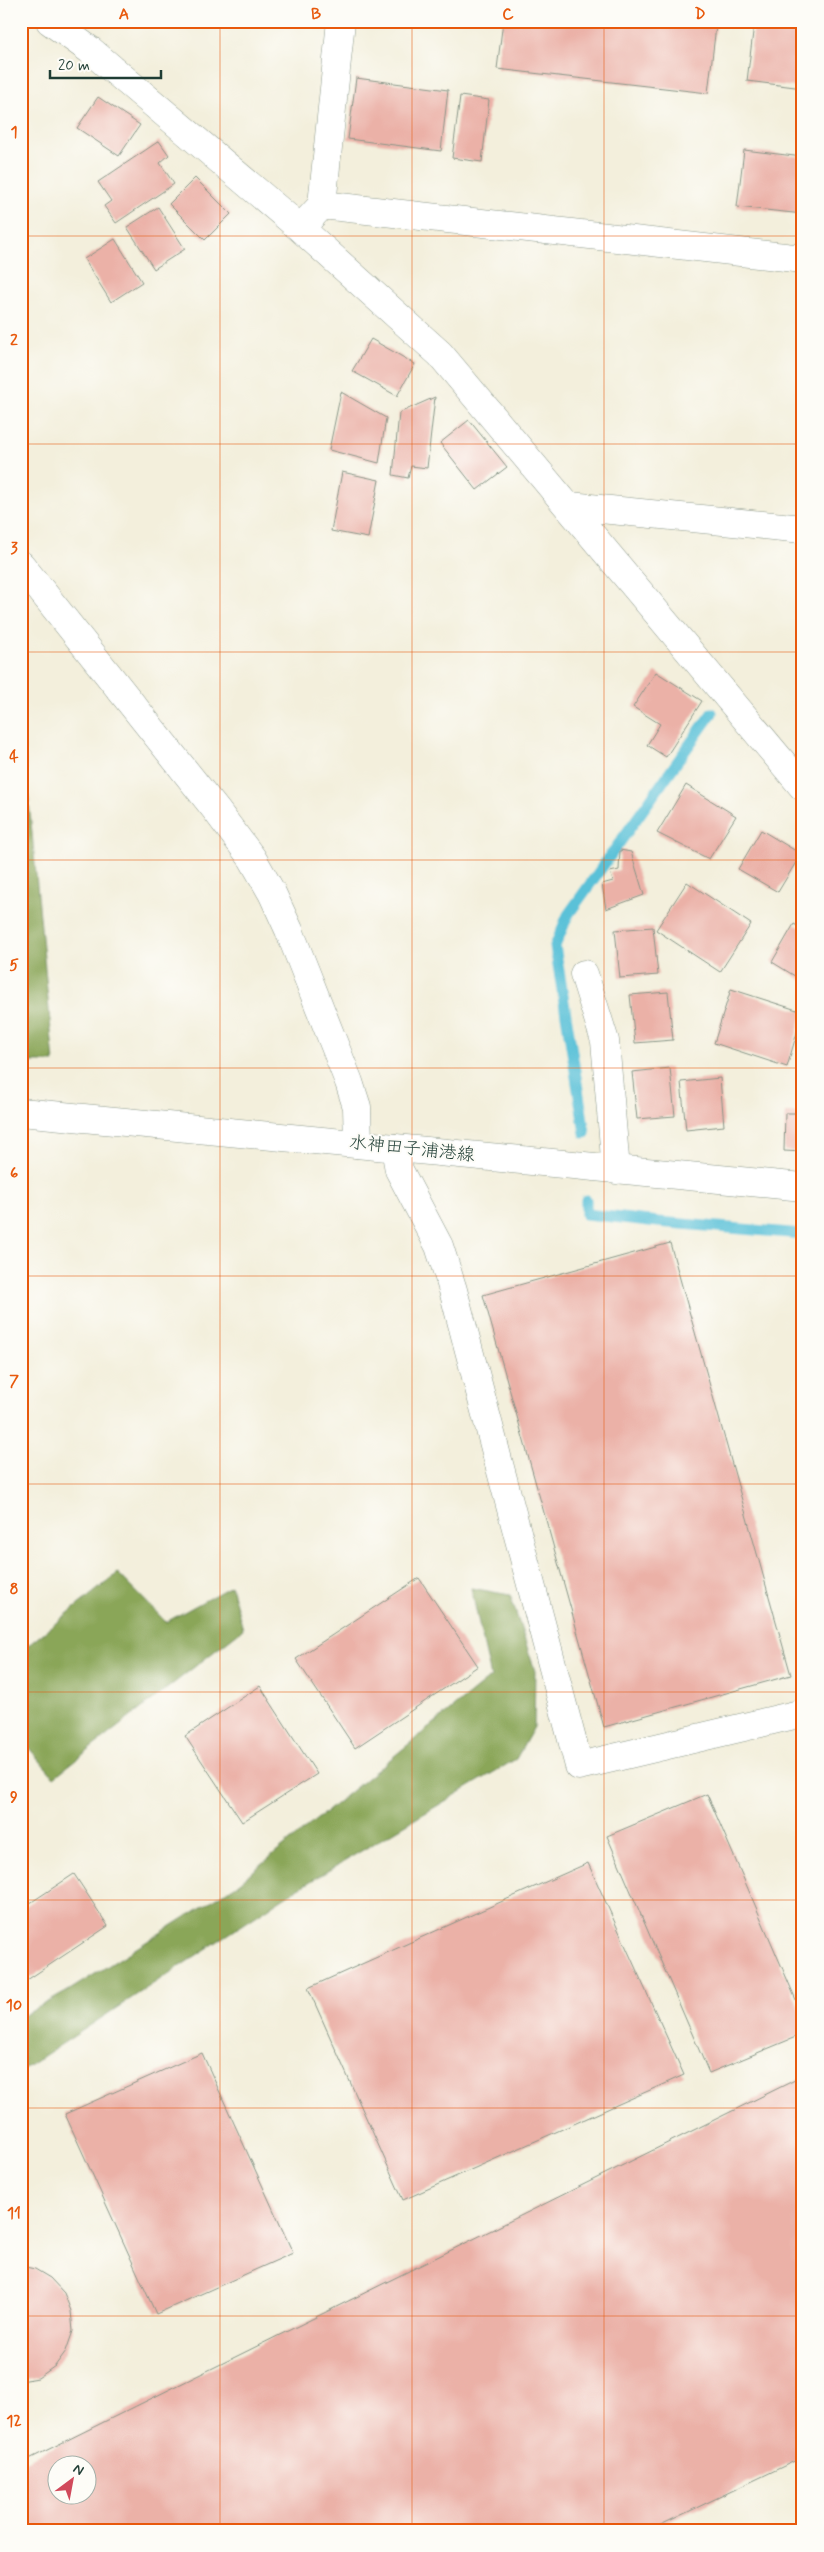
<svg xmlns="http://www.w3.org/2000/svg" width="824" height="2552" font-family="Mynerve,'Klee One',sans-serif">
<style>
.forest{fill:#8aa659;stroke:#547246}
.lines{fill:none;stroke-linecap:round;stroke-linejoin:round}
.stream{stroke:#5ac1d8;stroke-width:11}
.building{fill:#ebb1a7;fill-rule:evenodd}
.minor-casing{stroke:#899688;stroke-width:29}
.major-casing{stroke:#899688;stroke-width:29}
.minor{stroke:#fff;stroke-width:28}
.major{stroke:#fff;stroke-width:28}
.grid{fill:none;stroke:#e8590c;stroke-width:1;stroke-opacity:0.55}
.labels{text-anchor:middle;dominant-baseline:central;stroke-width:4;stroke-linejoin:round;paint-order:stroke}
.street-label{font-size:18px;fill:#1f3d34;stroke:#fdfcf7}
.neatline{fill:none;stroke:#e8590c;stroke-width:2}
.grid-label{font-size:16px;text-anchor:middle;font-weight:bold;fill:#e8590c}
</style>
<rect width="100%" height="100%" fill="#fdfcf7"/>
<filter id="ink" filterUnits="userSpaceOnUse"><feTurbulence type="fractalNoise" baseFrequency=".02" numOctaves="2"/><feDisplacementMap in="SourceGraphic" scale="10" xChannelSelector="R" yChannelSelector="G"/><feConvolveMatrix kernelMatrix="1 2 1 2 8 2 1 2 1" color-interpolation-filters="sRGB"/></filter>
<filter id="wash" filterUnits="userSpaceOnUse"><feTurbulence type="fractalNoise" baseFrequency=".0096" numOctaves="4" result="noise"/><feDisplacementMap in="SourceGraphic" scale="20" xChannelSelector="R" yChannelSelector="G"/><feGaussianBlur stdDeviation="1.12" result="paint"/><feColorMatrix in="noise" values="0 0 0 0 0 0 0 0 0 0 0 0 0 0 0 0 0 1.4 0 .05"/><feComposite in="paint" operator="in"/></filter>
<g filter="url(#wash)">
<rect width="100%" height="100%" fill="#f3efdc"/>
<!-- forest -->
<path class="forest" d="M21 718 54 1062H21Z
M118 1573 166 1622 231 1586 243 1629 54 1777 21 1739V1651Z
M471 1588 510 1595 535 1671 534 1727 516 1759 294 1891 21 2071V2017L68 1991 235 1886 491 1677Z"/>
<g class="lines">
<!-- stream -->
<path class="stream" d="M585 1133 555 946 568 915 712 713
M586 1200V1214L658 1222 803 1234"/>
</g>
<g id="blocks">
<!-- building -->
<path class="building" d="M503 21H677L716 26 708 93 497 69Z
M754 24 803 30V88L747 81Z
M356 78 448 90 441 151 348 139Z
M460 96 489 100 482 162 452 158Z
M98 97 140 125 119 156 77 128Z
M159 141 169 155 160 163 174 184 116 223 104 206 111 201 98 182Z
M744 150 803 157V214L737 207Z
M195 178 231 214 205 240 169 204Z
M158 207 185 249 154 269 127 227Z
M115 239 142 282 111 302 84 259Z
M371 339 415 364 397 396 352 371Z
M341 392 386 418 379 463 329 450Z
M435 397 427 468 411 466 408 478 393 475 399 413Z
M469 420 507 467 477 490 440 443Z
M342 472 379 480 368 538 331 531Z
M656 672 702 701 666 757 647 745 660 724 633 707Z
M686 785 736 816 709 859 657 833Z
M761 830 801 854 778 892 738 869Z
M620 850 631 852 644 895 606 909 602 884 613 881 610 872 619 870Z
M687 882 751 924 720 972 656 930Z
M794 924 803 929V981L772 962Z
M653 927 658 975 620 978 615 930Z
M731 989 803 1012 787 1067 714 1043Z
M668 992 673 1040 635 1043 630 995Z
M670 1068 675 1116 637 1119 632 1072Z
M720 1078 724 1126 686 1130 681 1082Z
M785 1113H803V1152L784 1151Z
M670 1243 791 1675 604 1727 483 1295Z
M419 1578 478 1666 355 1748 296 1659Z
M260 1686 317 1774 242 1822 185 1736Z
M707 1794 803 2016V2034L709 2073 607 1836Z
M588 1863 684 2075 403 2200 308 1988Z
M74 1874 108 1926 21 1984V1909Z
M202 2053 293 2253 156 2314 65 2114Z
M803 2076V2457L648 2531H21V2463ZM58 2464H88V2494H58Z
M21 2266 35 2269 50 2278 64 2293 71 2311 73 2331 66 2351 55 2366 38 2378 21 2381Z"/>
</g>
</g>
<g filter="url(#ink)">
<use href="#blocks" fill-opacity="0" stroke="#899688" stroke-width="1"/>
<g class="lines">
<defs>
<path id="minor" d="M50 21 90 50 300 228 440 354 803 787
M322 205 803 259
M309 219 322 205 341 21
M570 506 803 529
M21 565 216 810 252 858 272 893 289 930 349 1082 357 1107 358 1144
M584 974 605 1041 616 1170
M395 1148 399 1170 439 1246 453 1290 579 1766 803 1713"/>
<path id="major" d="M21 1112 803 1187"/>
</defs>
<!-- minor casing -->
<use href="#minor" class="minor-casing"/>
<!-- major casing -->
<use href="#major" class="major-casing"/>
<!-- minor -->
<use href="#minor" class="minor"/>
<!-- major -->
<use href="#major" class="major"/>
</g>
</g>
<!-- grid -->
<path class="grid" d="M220 21V2531M412 21V2531M604 21V2531M21 236H803M21 444H803M21 652H803M21 860H803M21 1068H803M21 1276H803M21 1484H803M21 1692H803M21 1900H803M21 2108H803M21 2316H803"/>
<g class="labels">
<!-- street labels -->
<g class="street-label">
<text transform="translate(412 1149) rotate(6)">水神田子浦港線</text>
</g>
</g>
<!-- margin -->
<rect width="824" height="2552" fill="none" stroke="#fdfcf7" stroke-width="55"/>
<!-- north arrow -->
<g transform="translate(72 2480) rotate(32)"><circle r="24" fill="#fdfcf7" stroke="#a4b0a9"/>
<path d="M0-4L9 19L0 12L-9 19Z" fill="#d1495b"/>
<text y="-8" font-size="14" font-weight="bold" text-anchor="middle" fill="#1f3d34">N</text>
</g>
<!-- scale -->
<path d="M50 70v8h111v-8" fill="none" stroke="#1f3d34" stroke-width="2.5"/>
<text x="58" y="70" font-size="15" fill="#1f3d34" stroke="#fdfcf7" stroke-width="4" paint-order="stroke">20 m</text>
<rect x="28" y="28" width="768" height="2496" class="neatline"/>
<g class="grid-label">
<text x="124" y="19">A</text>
<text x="316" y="19">B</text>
<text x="508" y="19">C</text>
<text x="700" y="19">D</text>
<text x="14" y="137">1</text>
<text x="14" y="345">2</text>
<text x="14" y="553">3</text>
<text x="14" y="761">4</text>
<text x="14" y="970">5</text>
<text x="14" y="1178">6</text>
<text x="14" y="1386">7</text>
<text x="14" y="1594">8</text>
<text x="14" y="1802">9</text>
<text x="14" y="2010">10</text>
<text x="14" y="2218">11</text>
<text x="14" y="2426">12</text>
</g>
</svg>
